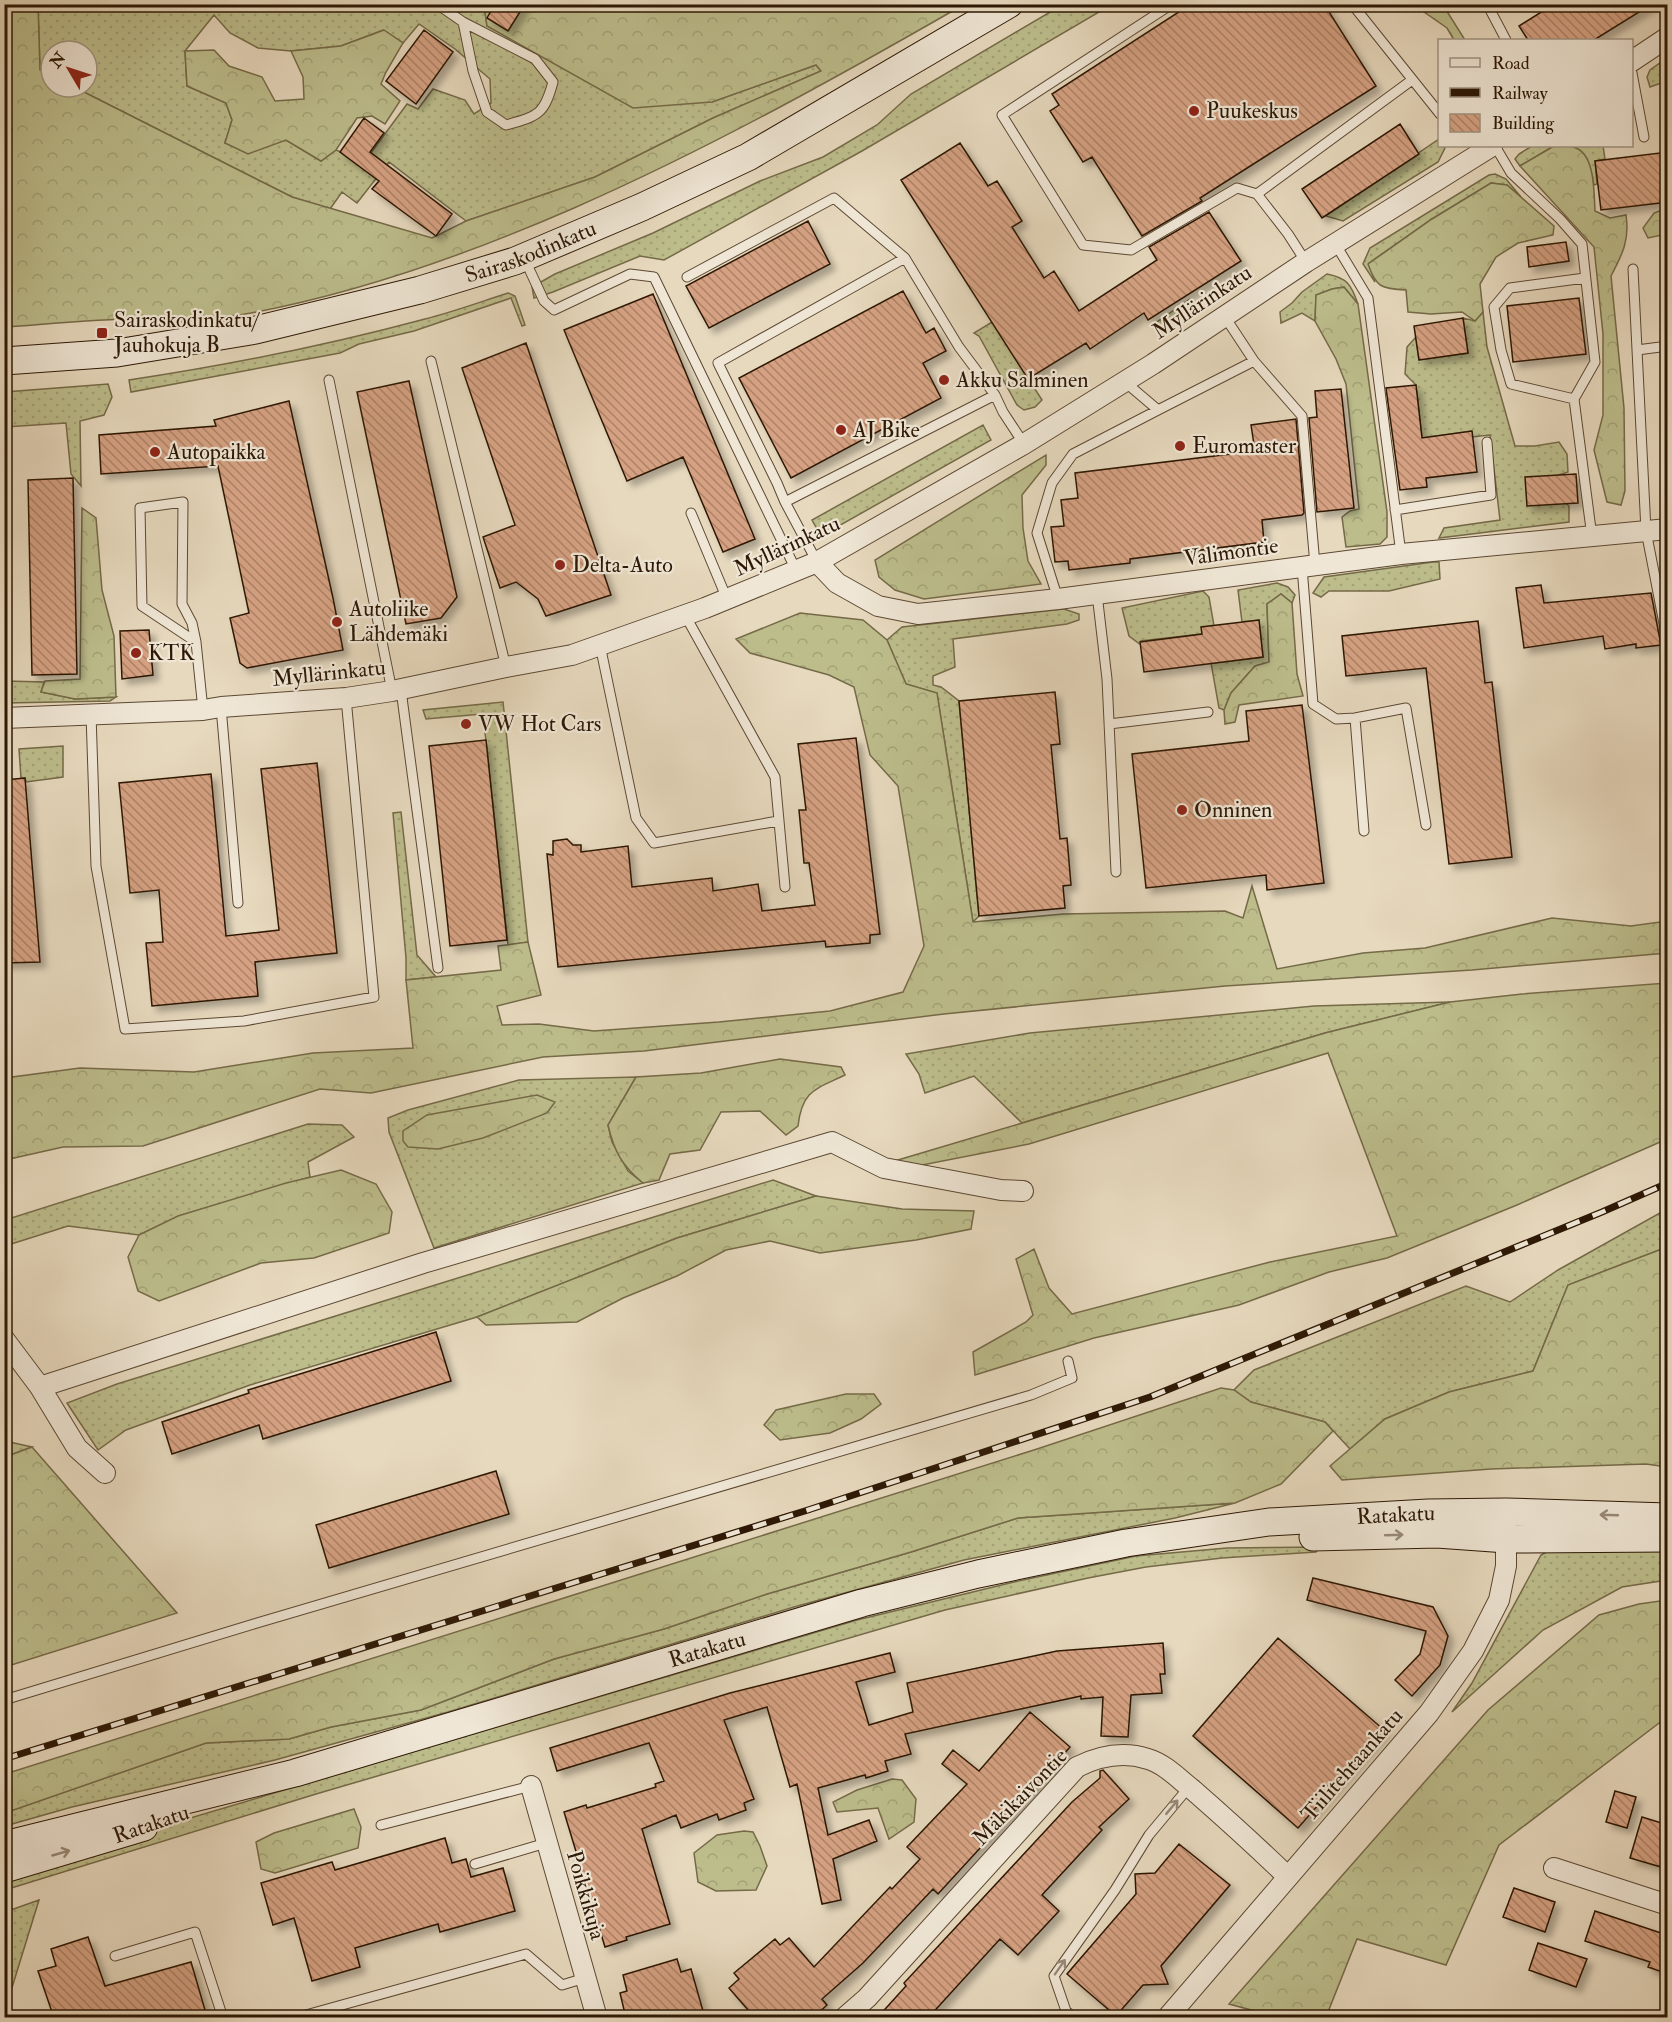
<svg xmlns="http://www.w3.org/2000/svg" width="1672" height="2022" font-family="'IM FELL Double Pica',serif">
<style>
.grass{fill:url(#grass-dots);stroke:#756a48;stroke-width:1.5;fill-rule:evenodd}
.forest{fill:url(#forest-crowns);stroke:#756a48;stroke-width:1.5}
.building{fill:url(#building-back-hatch);stroke:#2d1805;stroke-width:1.5;filter:url(#shadow)}
.lines{fill:none;stroke-linecap:round;stroke-linejoin:round}
.lane-casing{stroke:#5c4833;stroke-width:11}
.street-casing{stroke:#5c4833;stroke-width:22}
.secondary-casing{stroke:#2d1805;stroke-width:29}
.lane{stroke:#efe6d5;stroke-width:9}
.street{stroke:#efe6d5;stroke-width:20}
.secondary{stroke:#efe6d5;stroke-width:27}
.rail-casing{stroke:#2d1805;stroke-width:7}
.rail{stroke:#efe6d5;stroke-width:4.5;stroke-dasharray:14;stroke-linecap:butt}
.oneway{stroke:#988977}
.poi-dot{fill:#8f2418;stroke:#efe6d5;stroke-width:2}
.labels{text-anchor:middle;dominant-baseline:central;stroke-width:4.5;stroke-linejoin:round;paint-order:stroke}
.poi-label{font-size:22px;fill:#2d1805;stroke:#efe6d5;text-anchor:start}
.street-label{font-size:22px;fill:#2d1805;stroke:#efe6d5}
</style>
<defs>
<pattern id="grass-dots" width="8" height="8" patternUnits="userSpaceOnUse" patternTransform="scale(1.5)"><rect width="8" height="8" fill="#bdbd8c"/><path d="M2 2h.1M6 6h.1" fill="none" stroke="#a3a277" stroke-width="1.8" stroke-linecap="round"/></pattern>
<pattern id="forest-crowns" width="20" height="18" patternUnits="userSpaceOnUse" patternTransform="scale(1.5)"><rect width="20" height="18" fill="#bdbd8c"/><path d="M2 6a3 3 0 1 1 6 0M12 15a3 3 0 1 1 6 0" fill="none" stroke="#a3a277"/></pattern>
<pattern id="building-back-hatch" width="6" height="6" patternUnits="userSpaceOnUse" patternTransform="scale(1.5)"><rect width="6" height="6" fill="#d5a182"/><path d="M-1 5l2 2M0 0l6 6M5-1l2 2" fill="none" stroke="#ad8268"/></pattern>
<filter id="shadow"><feDropShadow dx="5.5" dy="5.5" stdDeviation="3" flood-color="#0004"/></filter>
</defs>
<rect width="100%" height="100%" fill="#e7d9be"/>
<filter id="stains"><feTurbulence type="fractalNoise" baseFrequency=".00333" numOctaves="4"/><feColorMatrix values="0 0 0 0 .2 0 0 0 0 .09 0 0 0 0 .02 0 0 0 .5 -.17"/></filter>
<radialGradient id="worn" r=".72"><stop offset=".6" stop-color="#630" stop-opacity="0"/><stop offset="1" stop-color="#630" stop-opacity=".3"/></radialGradient>
<!-- grass -->
<path class="grass" d="M38 5H484L487 26 712 102 816 65 821 71 713 118 595 177 466 221 389 162 357 203 342 192 330 209 292 197 74 87H87V51H51V75L40 70ZM214 15 230 33 258 48 291 51 341 46 383 30 403 43 419 24 455 49 490 79 491 103 474 114 465 100 433 89 418 109 407 104 365 161 336 150 321 161 286 140 225 143 232 120 226 103 187 86 185 51Z
M1062 5H1111L862 151 664 260 640 256 553 292 534 298 532 287 555 274 653 233 760 181 823 157 877 125 911 94Z
M1667 58V81L1650 87 1647 77 1650 70Z
M1439 139 1440 146H1444L1445 148 1438 162 1343 221 1326 216Z
M1532 146H1554L1520 166 1515 159 1519 154Z
M1567 146H1603L1605 159 1595 161 1597 184 1594 185C1589 165 1590 152 1567 146Z
M1495 174 1506 179 1521 197 1507 185 1491 183 1432 219 1369 263 1375 282 1363 264 1370 248 1489 175Z
M1327 274C1347 278 1351 284 1358 304L1344 287 1332 289 1316 295 1315 321 1302 313 1281 323 1280 312 1292 303 1302 292Z
M508 293 515 296 525 325 522 326 511 298 414 331 359 344 340 353 131 392 129 380C229 365 328 345 425 319 453 312 480 302 508 293Z
M1190 299 1196 308 1159 331 1154 324Z
M1483 312 1487 347 1515 446H1535L1559 442 1567 454 1568 472 1546 479 1553 492 1569 506V522L1439 538 1444 528 1500 520 1490 435 1472 437 1471 431 1422 438 1416 385 1405 374 1407 347 1416 337 1419 360 1468 353 1463 318 1475 321Z
M992 322 1042 400 1035 407 1024 410 1017 405 979 336 974 333Z
M108 384 112 397 104 415 80 421 81 486 71 474 66 423 5 427V392Z
M983 425 991 440 821 536 812 520Z
M1433 562H1439L1440 579 1389 591H1329L1321 597 1313 593 1324 577Z
M1277 583 1288 587 1295 595 1292 603 1281 594 1267 604 1269 663 1255 666 1231 693 1224 710 1219 708 1211 663 1263 657 1259 620 1242 622 1238 590Z
M1203 591 1209 597 1214 626 1202 634 1141 641V645L1129 636 1122 608Z
M1064 609 1079 614V620L1067 624 953 639 955 667 933 676V685L941 687 959 701 979 916 973 922 937 693 906 684 887 640 902 627Z
M5 681 44 682 41 692 75 699 116 697 110 701 5 703Z
M503 702 528 942 508 945 486 740 482 714 426 719 423 710Z
M63 746V777L26 782 25 778H21L19 749Z
M401 812 417 955 436 977 406 980V958L393 813Z
M1450 1002 1325 1033 1022 1123 974 1076 925 1093 919 1074 906 1054 1030 1033 1314 1006Z
M636 1077 608 1125 612 1142 628 1171 643 1183 434 1248 389 1132 388 1118 408 1110 519 1080Z
M308 1124 342 1125 354 1137 308 1162 310 1177 179 1216 139 1235 68 1226 5 1246V1220Z
M773 1180 816 1196 677 1238 477 1317 250 1385 126 1430 98 1450 67 1403 117 1384Z
M1667 1209V1247L1568 1285 1533 1371 1449 1392 1385 1419 1350 1449 1325 1422 1251 1402 1234 1390 1254 1370 1466 1286 1510 1302 1558 1270Z
M5 1441 32 1447 5 1457Z
M1235 1503 1175 1518 964 1560 794 1607 448 1712 275 1760 72 1807 5 1826 4 1813 206 1743 289 1739 331 1727 421 1710 554 1659 664 1629 767 1594 911 1552 1018 1518Z
M1667 1546V1580L1622 1587 1543 1630 1452 1712 1472 1683 1541 1555 1552 1549Z
M1320 1547 1316 1552 1222 1558 1146 1567 1088 1578 945 1610 316 1794 5 1890V1873L857 1620 1014 1582 1136 1556 1227 1548Z
M39 1900 6 2007 5 1912Z"/>
<!-- forest -->
<path class="forest" d="M5 5H38L40 70 51 75V87H74L292 197 432 238 466 221 595 177 713 118 821 71 816 65 712 102 633 108 487 26 484 5H963C836 78 708 149 574 208 471 253 363 292 251 313 232 316 210 321 190 322 173 322 156 319 138 319 94 319 49 324 5 327L4 150 12 130 4 100Z
M1414 5H1443L1465 40H1454L1447 28Z
M384 30 403 43 386 72 381 84 400 101 385 124 372 116 357 118 336 150 321 161 286 140 248 154 225 143 232 120 226 103 187 86 185 51 214 50 229 66 262 77 275 101 304 99 303 77 291 51 341 46Z
M1554 146C1562 145 1571 145 1578 149 1595 158 1594 194 1595 211L1610 218 1626 215C1630 240 1622 255 1611 276L1624 408 1625 491 1621 505 1607 502 1594 450 1603 415V334L1594 247 1520 166Z
M1491 183 1507 185 1554 226 1553 235 1518 243 1496 257 1480 284 1483 312 1475 321 1462 312 1431 314 1408 312 1406 290C1381 289 1376 287 1368 264L1432 219Z
M1667 208V234L1648 238 1643 228 1654 213Z
M1344 287 1358 304 1387 512V537L1380 544 1346 547 1342 517 1350 511 1359 509 1346 384 1336 359 1315 321 1316 295 1332 289Z
M1046 455V465L1022 495 1023 528 1028 561 1041 584 924 599 895 590 879 577 875 560Z
M82 508 96 518 102 590 114 636 116 697 75 699 41 692 45 681 80 679Z
M1281 594 1292 603 1297 674 1303 696 1239 705 1235 722 1225 724 1224 710 1231 693 1255 666 1269 662 1267 604Z
M800 613 863 620 887 640 906 684 937 693 973 922 1063 914 1225 911 1243 918 1252 886 1277 969 1363 953 1425 948 1552 918 1631 926 1667 921V953L1472 970 1225 986 944 1014 644 1051 543 1057 371 1093 320 1089 143 1146 63 1147 5 1160V1078L80 1068 194 1072 313 1053 413 1048 406 980 501 970 498 946 528 942 541 995 497 1006 502 1025 539 1024 594 1031 719 1022 830 1011 903 992 924 946 898 786 870 755 854 687 829 675 750 653 736 639Z
M1667 983V1139L1517 1205 1387 1258 1329 1272 1239 1305 1094 1338 975 1375 973 1352 1026 1322 1033 1315 1016 1259 1034 1249 1049 1288 1072 1314 1270 1262 1397 1236 1328 1053 1029 1144 912 1167 898 1160 1325 1033 1450 1002 1522 994Z
M780 1059 841 1067 845 1075C816 1089 802 1090 798 1126L786 1135 760 1111 721 1112 700 1150 670 1154 659 1180 643 1183C622 1166 614 1151 608 1125L636 1077 701 1073Z
M537 1095 555 1102 547 1113 483 1138 438 1149 408 1147 403 1141V1131L427 1115Z
M341 1170 376 1184 392 1212 389 1233 314 1258 261 1263 159 1301 138 1291 128 1257 139 1235 178 1216 286 1183Z
M816 1196 902 1209 974 1211 971 1229 916 1240 820 1253 770 1241 726 1250 677 1276 623 1298 577 1322 486 1325 477 1317 677 1238Z
M1667 1247V1467L1646 1464 1491 1469 1342 1480 1330 1466 1385 1419 1449 1392 1533 1371 1568 1285Z
M1221 1388 1234 1390 1251 1402 1325 1422 1333 1431 1281 1484 1235 1503 1018 1518 911 1552 767 1594 664 1629 554 1659 421 1710 331 1727 289 1739 206 1743 5 1813V1774L1037 1449Z
M846 1394H874L881 1404 861 1419 830 1433 780 1440 764 1425 776 1410Z
M32 1447 177 1613 5 1667V1457Z
M1667 1600V1717L1499 1845 1446 1965 1357 1939 1326 2017H1277L1229 2004 1488 1710 1599 1615 1639 1604Z
M892 1779 902 1780 916 1799 914 1822 889 1839 878 1808 837 1812 833 1802 857 1790Z
M354 1809 361 1827 358 1848 275 1873 261 1869 256 1842 274 1833Z
M744 1831 753 1832 760 1846 767 1866 756 1890 716 1891 698 1882 694 1853 717 1835Z"/>
<!-- building -->
<path class="building" d="M495 4H525L508 31 487 18Z
M1191 4H1324L1376 86 1200 198 1202 201 1142 236 1092 157 1083 162 1050 111 1059 105 1052 94Z
M1554 4H1652L1594 40H1528L1519 26Z
M424 30 453 52 416 104 386 81Z
M364 118 384 133 370 152 452 214 436 236 372 189 379 181 340 152Z
M1400 124 1419 154 1322 218 1302 189Z
M960 143 988 186 997 181 1022 221 1012 227 1044 278 1054 271 1079 311 1157 260 1149 247 1209 212 1241 261 1148 320 1144 313 1090 349 1086 343 1028 379 901 180Z
M1668 152V202L1601 210 1595 161Z
M808 221 830 264 709 328 686 286Z
M1566 242 1569 261 1529 267 1527 247Z
M903 291 926 333 934 328 946 351 923 363 941 398 791 478 739 378Z
M653 294 755 539 723 552 683 457 627 481 564 330Z
M1579 298 1586 354 1513 362 1507 306Z
M1463 318 1468 353 1419 360 1414 326Z
M526 343 611 595 546 616 538 599 516 582 500 588 483 537 515 525 462 368Z
M409 381 457 597 441 618 406 624 357 392Z
M1416 385 1422 438 1472 431 1477 472 1426 478 1427 487 1400 490 1386 388Z
M1341 389 1354 508 1317 512 1309 418 1317 417 1315 391Z
M289 401 333 598 343 650 247 668 240 663 230 618 249 613 218 466 101 474 99 435 216 426 214 420Z
M1296 419 1304 513 1302 515 1262 520 1264 542 1130 559V563L1069 570 1068 561 1055 562 1051 527 1064 526 1061 500 1078 498 1075 473 1255 451 1251 425Z
M1576 474 1578 503 1527 506 1525 477Z
M73 478 77 674 32 675 28 480Z
M1541 585 1544 603 1651 593 1661 645 1636 648V644L1605 649 1603 636 1524 648 1516 588Z
M1259 620 1263 657 1144 672 1140 642 1202 634 1201 627Z
M1478 621 1485 683 1492 682 1512 857 1449 864 1426 668 1346 676 1342 636Z
M149 630 153 675 122 679 120 631Z
M1055 692 1060 744 1051 745 1060 839 1067 838 1071 885 1063 886 1065 908 979 916 959 701Z
M1302 705 1324 883 1267 890 1266 875 1146 888 1132 754 1249 741 1246 711Z
M856 738 880 934 870 935V943L826 947 825 941 558 967 547 854 553 855V841L567 839 573 845H581V852L628 846 632 887 712 878 713 891 758 884 762 911 815 905 809 863H804L799 810H806L798 744Z
M486 740 507 940 450 946 429 746Z
M317 763 337 953 255 962 258 996 152 1006 146 943 163 942 159 890 130 893 119 783 211 774 226 936 279 930 261 769Z
M25 778 40 962 4 963V780Z
M436 1332 451 1381 263 1439 259 1425 172 1454 162 1422 249 1393 248 1390Z
M496 1471 509 1514 329 1568 316 1525Z
M1313 1578 1433 1607 1448 1636 1440 1665 1412 1696 1395 1680 1420 1654 1426 1631 1307 1600Z
M1278 1638 1384 1730 1298 1828 1193 1736Z
M1163 1643 1165 1674H1160L1162 1693 1131 1695 1128 1737 1101 1736 1103 1697 1081 1699V1696L905 1734 911 1754 885 1761 888 1771 866 1778 865 1775 818 1788 828 1835 869 1820 877 1841 833 1859 841 1900 822 1904 797 1784 790 1787 767 1707 724 1720 754 1799 744 1803 746 1810 719 1820 717 1814 681 1828 676 1815 642 1829 670 1924 626 1937 627 1940 605 1947 564 1812 586 1805 587 1808 656 1787 655 1784 664 1781 649 1743 557 1771 550 1748 730 1693 890 1653 895 1672 856 1682 869 1725 913 1712 907 1683 1057 1651Z
M1030 1712 1070 1747 1014 1811 938 1894 933 1889 863 1963 822 1999 827 2005 813 2018H755L729 1988 739 1979 734 1973 775 1939 780 1945 789 1938 814 1967 890 1887 892 1889 920 1859 907 1847 967 1784 942 1764 953 1750 979 1771Z
M1103 1770 1129 1799 1099 1827 1102 1830 1042 1895 1059 1911 1018 1955 1000 1939 928 2018H877L906 1986 904 1983 1072 1802 1100 1778V1771Z
M1615 1791 1636 1797 1627 1828 1606 1822Z
M1642 1817 1668 1825V1846L1661 1867 1630 1858Z
M445 1838 452 1863 466 1859 471 1877 503 1868 515 1911 440 1932 438 1924 355 1948 360 1967 312 1981 294 1918 273 1925 261 1883 332 1862 335 1870Z
M1179 1844 1230 1885 1161 1966 1168 1984 1143 1985 1116 2016 1067 1974 1136 1894 1135 1874 1155 1873Z
M1514 1888 1555 1902 1545 1932 1503 1917Z
M1595 1911 1661 1933 1666 1919 1668 1920V1974L1648 1967 1650 1962 1585 1941Z
M88 1937 105 1986 191 1962 205 2010 179 2018H54L38 1971 56 1966 51 1949Z
M1538 1943 1587 1959 1576 1987 1529 1970Z
M677 1959 681 1972 691 1969 705 2018H626L620 1993 627 1991 623 1975Z"/>
<g class="lines">
<defs>
<path id="lane" d="M437 4 463 22 535 59 553 82C544 115 538 116 506 125L487 112 473 71 463 22
M1172 4 1002 115 1083 245 1131 250 1237 188 1257 194 1288 234 1306 262
M1352 4 1440 114
M1487 4 1506 40
M1632 73 1644 137
M1495 146 1511 173 1560 219 1582 244 1595 362 1574 399 1592 537
M1257 194 1412 80
M1336 245 1368 298 1401 554
M525 260 544 301 554 310 630 274 654 277 796 570
M1633 269 1646 531 1668 644
M687 277 834 198 905 258 959 347 995 395 1003 412 1024 444
M1637 350 1668 346
M431 361 506 667
M1254 361 1302 416 1315 565
M329 380 392 691
M1125 382 1158 410 1254 361 1225 317
M1574 399 1511 384 1501 350 1494 307 1510 288 1585 278
M785 502 777 483 718 363 905 258
M1395 510 1491 495 1487 442
M691 513 727 599
M817 562 785 502 995 395
M1302 567 1313 704 1336 719 1355 718 1406 708 1426 825
M1097 594 1107 679 1116 872
M1058 599 1037 533 1052 483 1073 454 1158 410
M685 615 775 777 785 887
M196 642 142 606 140 508 183 502 182 604 192 623 196 642 203 710
M600 645 636 818 654 843 778 821
M401 690 438 968
M221 707 238 903
M91 714 96 866 125 1029 244 1021 374 997 346 698
M1355 718 1364 831
M1109 724 1208 712
M4 1700 257 1623 1031 1395 1072 1378 1068 1361
M381 1825 531 1786
M475 1864 546 1843
M115 1956 195 1932 223 2018
M295 2018 526 1954 562 1985 585 1978
M1074 2018 1066 2011 1054 1976 1115 1890 1149 1835 1189 1787"/>
<path id="street" d="M1632 61 1668 37
M817 562 837 583 878 606 918 614 1058 599 1401 554 1668 529
M4 718 203 710 221 707 346 698 392 691 506 667 572 655 705 608 817 562 1024 444 1153 364 1306 262 1492 146
M4 1339 40 1387 77 1448 105 1473
M40 1387 423 1263 832 1142 884 1168 1001 1190 1023 1191
M531 1786 597 2018
M1554 1868 1668 1905
M844 2018 867 1998 1077 1767C1099 1756 1123 1751 1148 1759 1165 1764 1179 1779 1193 1790 1225 1818 1257 1847 1288 1877
M1167 2018 1429 1713 1473 1651 1499 1600 1506 1566V1527"/>
<g id="secondary">
<path id="s1" d="M4 361 117 353 256 330 420 290 515 261 642 207 748 157 1009 4"/>
<path d="M1313 1537 1437 1534 1507 1539 1668 1538"/>
<path id="s2" d="M4 1845 295 1773 862 1603 978 1574 1126 1543 1269 1522 1428 1513 1506 1512 1668 1517"/>
<path d="M4 1869 144 1827"/>
</g>
</defs>
<!-- lane casing -->
<use href="#lane" class="lane-casing"/>
<!-- street casing -->
<use href="#street" class="street-casing"/>
<!-- secondary casing -->
<use href="#secondary" class="secondary-casing"/>
<!-- lane -->
<use href="#lane" class="lane"/>
<!-- street -->
<use href="#street" class="street"/>
<!-- secondary -->
<use href="#secondary" class="secondary"/>
<defs>
<path id="rail" d="M4 1759 808 1510 1150 1397 1602 1212 1668 1183"/>
</defs>
<!-- rail casing -->
<use href="#rail" class="rail-casing"/>
<!-- rail -->
<use href="#rail" class="rail"/>
</g>
<!-- one-way arrows -->
<defs><path id="oneway-shaft" d="M-6 0H5M1.5-3L5.5 0L1.5 3" fill="none" stroke-width="1.6" stroke-linecap="round" stroke-linejoin="round" transform="scale(1.5)"/></defs>
<g class="oneway">
<use href="#oneway-shaft" transform="translate(1609 1515) rotate(-178)"/>
<use href="#oneway-shaft" transform="translate(1394 1535) rotate(-2)"/>
<use href="#oneway-shaft" transform="translate(1172 1807) rotate(-50)"/>
<use href="#oneway-shaft" transform="translate(61 1853) rotate(-16)"/>
<use href="#oneway-shaft" transform="translate(1060 1967) rotate(-55)"/>
</g>
<!-- markers -->
<g class="poi-dot">
<circle cx="1194" cy="111" r="6"/>
<rect x="96" y="327" width="12" height="12" rx="3"/>
<circle cx="944" cy="380" r="6"/>
<circle cx="841" cy="430" r="6"/>
<circle cx="1180" cy="446" r="6"/>
<circle cx="155" cy="452" r="6"/>
<circle cx="560" cy="565" r="6"/>
<circle cx="337" cy="622" r="6"/>
<circle cx="136" cy="653" r="6"/>
<circle cx="466" cy="724" r="6"/>
<circle cx="1182" cy="810" r="6"/>
</g>
<g class="labels">
<!-- poi labels -->
<g class="poi-label">
<text x="1206" y="111">Puukeskus</text>
<text x="114" y="320">Sairaskodinkatu/<tspan x="114" dy="25">Jauhokuja B</tspan></text>
<text x="956" y="380">Akku Salminen</text>
<text x="853" y="430">AJ Bike</text>
<text x="1192" y="446">Euromaster</text>
<text x="167" y="452">Autopaikka</text>
<text x="572" y="565">Delta-Auto</text>
<text x="349" y="609">Autoliike<tspan x="349" dy="25">Lähdemäki</tspan></text>
<text x="148" y="653">KTK</text>
<text x="478" y="724">VW Hot Cars</text>
<text x="1194" y="810">Onninen</text>
</g>
<!-- street labels -->
<g class="street-label">
<text stroke="none"><textPath href="#s1" startOffset="540">Sairaskodinkatu</textPath></text>
<text transform="translate(1202 302) rotate(-34)">Myllärinkatu</text>
<text transform="translate(787 546) rotate(-25)">Myllärinkatu</text>
<text transform="translate(1231 552) rotate(-8)">Valimontie</text>
<text transform="translate(329 673) rotate(-6)">Myllärinkatu</text>
<text stroke="none"><textPath href="#s2" startOffset="1434">Ratakatu</textPath></text>
<text stroke="none"><textPath href="#s2" startOffset="730">Ratakatu</textPath></text>
<text transform="translate(1352 1765) rotate(-49)">Tiilitehtaankatu</text>
<text transform="translate(1020 1797) rotate(-46)">Mäkikaivontie</text>
<text transform="translate(151 1824) rotate(-19)">Ratakatu</text>
<text transform="translate(586 1895) rotate(74)">Poikkikuja</text>
</g>
</g>
<!-- margin -->
<rect width="1672" height="2022" fill="none" stroke="#e7d9be" stroke-width="24"/>
<rect x="6" y="6" width="1660" height="2010" fill="none" stroke="#2d1805" stroke-width="3"/>
<rect x="12" y="12" width="1648" height="1998" fill="none" stroke="#2d1805" stroke-width="1.5"/>
<!-- legend -->
<rect x="1438" y="39" width="195" height="108" fill="#efe6d5" stroke="#a19482" stroke-width="1.5"/>
<rect x="1450" y="58" width="30" height="9" fill="#efe6d5" stroke="#a19482" stroke-width="1.5"/>
<text x="1492" y="69" font-size="18" fill="#2d1805">Road</text>
<rect x="1450" y="88" width="30" height="9" fill="#2d1805" stroke="#a19482" stroke-width="1.5"/>
<text x="1492" y="99" font-size="18" fill="#2d1805">Railway</text>
<rect x="1450" y="114" width="30" height="18" fill="url(#building-back-hatch)" stroke="#a19482" stroke-width="1.5"/>
<text x="1492" y="129" font-size="18" fill="#2d1805">Building</text>
<!-- north arrow -->
<g transform="translate(69 69) rotate(309)"><circle r="28" fill="#efe6d5" stroke="#a19482" stroke-width="1.5"/>
<path d="M0-4.5L10 22L0 15L-10 22Z" fill="#8f2418"/>
<text y="-9" font-size="16" font-weight="bold" text-anchor="middle" fill="#2d1805">N</text>
</g>
<rect width="100%" height="100%" filter="url(#stains)"/>
<rect width="100%" height="100%" fill="url(#worn)"/>
</svg>
